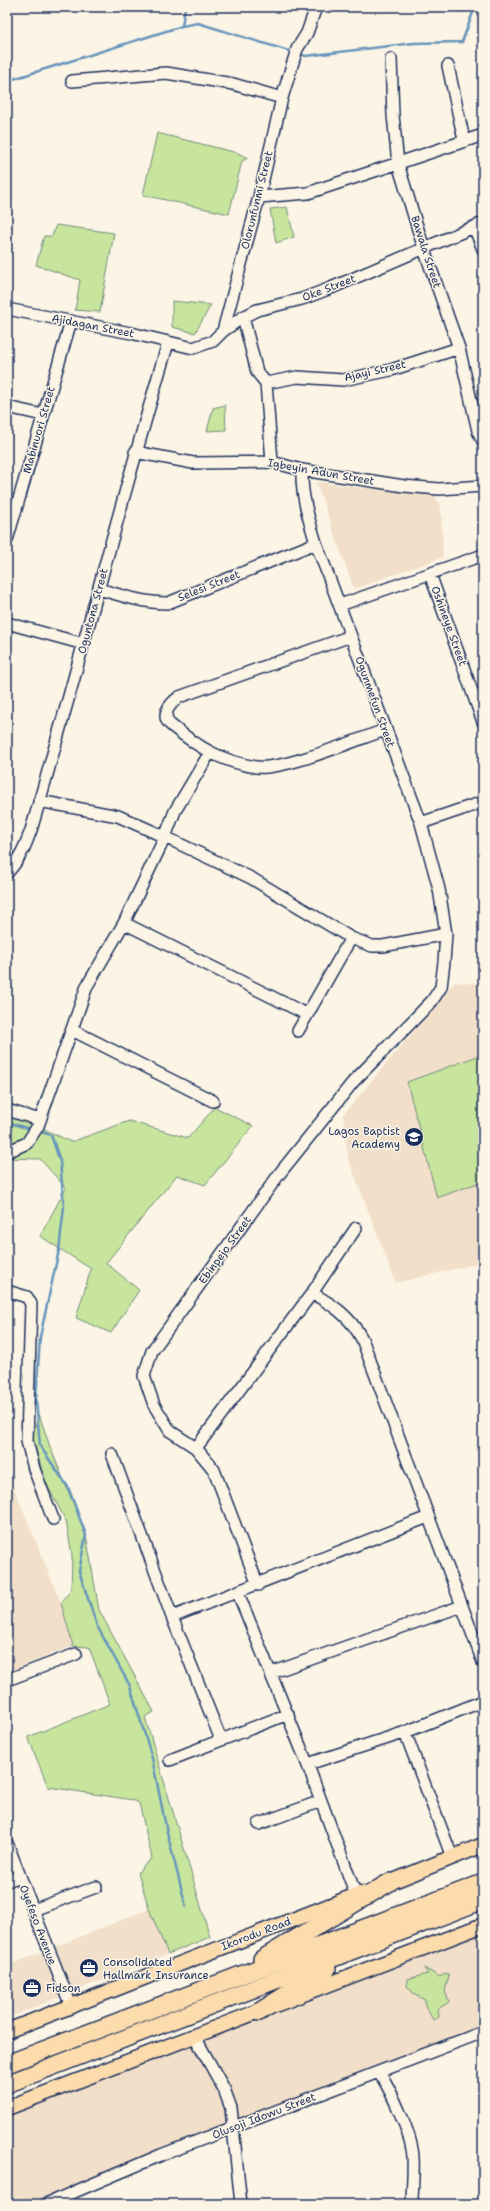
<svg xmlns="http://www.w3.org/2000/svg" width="490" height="2211" font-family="'Shantell Sans',sans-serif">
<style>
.built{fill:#f1dfc9}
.green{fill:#c7e59c;stroke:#718a7d}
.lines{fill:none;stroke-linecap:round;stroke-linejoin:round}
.stream{stroke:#6695bc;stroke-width:2.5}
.minor-casing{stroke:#1b2f5e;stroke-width:14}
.major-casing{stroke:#1b2f5e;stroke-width:17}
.highway-casing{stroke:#1b2f5e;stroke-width:20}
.minor{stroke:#fcf5e5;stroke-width:11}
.major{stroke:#fcdcac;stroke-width:14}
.highway{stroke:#fcdcac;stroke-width:17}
.labels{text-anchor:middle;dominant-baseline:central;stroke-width:3;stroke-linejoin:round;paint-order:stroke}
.street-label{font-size:11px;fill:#1b2f5e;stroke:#fcf5e5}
.poi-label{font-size:11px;fill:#1b2f5e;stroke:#fcf5e5;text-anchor:start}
</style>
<rect width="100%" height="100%" fill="#fcf5e5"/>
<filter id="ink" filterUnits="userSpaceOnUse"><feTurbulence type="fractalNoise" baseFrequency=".025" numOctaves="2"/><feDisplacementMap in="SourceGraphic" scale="8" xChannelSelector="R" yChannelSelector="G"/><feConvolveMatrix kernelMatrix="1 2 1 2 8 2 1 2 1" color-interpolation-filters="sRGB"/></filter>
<g filter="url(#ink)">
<!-- built -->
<path class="built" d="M316 482 410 493 434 494 441 507 443 557 354 589Z
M455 982 483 984V1262L396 1283 348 1158 343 1115Z
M7 1471 61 1603 73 1646 7 1672Z
M149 1909 168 1954 7 2018V1966Z
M483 1928V2035L43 2204H7V2111Z"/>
<!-- green -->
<path class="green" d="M157 133 238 153 248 158 242 161 229 214 143 195Z
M287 207 294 237 276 243 270 209Z
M56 225 114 233 100 312 75 310 80 280 36 265 44 236H52Z
M172 301 211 305 195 333 172 327Z
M225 405 226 430 207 431 213 408Z
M483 1054V1181L437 1198 407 1082Z
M215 1107 253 1126 205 1185 177 1175 106 1263 139 1290 111 1333 76 1318 91 1269 40 1236 66 1188 40 1159 7 1158V1111L71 1142 129 1121 188 1138Z
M39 1414 50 1447 86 1534 99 1610 154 1712 145 1717 210 1937 168 1954 149 1909 138 1872 152 1858 139 1803 133 1800 48 1787 28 1737 110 1704 89 1647 73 1646 61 1603 71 1590 72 1555 66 1521 46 1483 32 1437Z
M424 1968 440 1977 446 1973 449 1975 445 1991 449 2002 438 2009 439 2017 433 2020 425 2005V2000L415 1995 407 1986V1979L428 1974Z"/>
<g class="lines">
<!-- stream -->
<path class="stream" d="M182 26 198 23 292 52
M299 54 306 56 414 43 462 42 475 7
M7 81 182 26 185 7
M7 1122 33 1130
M38 1131 51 1135 60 1161 64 1207 59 1250 40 1337 36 1399 40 1446 68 1487 86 1535 79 1571 97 1626 130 1686 152 1758 167 1832 186 1907"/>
<defs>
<path id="minor" d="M391 59 393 115 398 164 424 249 459 348 478 431 483 441
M448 66 464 140
M72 81 166 73 233 84 282 98
M259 197 308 193 483 135
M474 227 483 249
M7 309 131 333 193 348 213 341 223 331 243 317 257 310 302 299 331 288 483 223
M243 317 257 372 266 383 272 462
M223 331 259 197 282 98 297 49 307 33 316 7
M266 383 297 377 343 380 391 370 459 348
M7 407 43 415
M135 452 193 463 272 462 302 470 404 486 439 489 483 486
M7 540 71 321
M430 574 483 722
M99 589C122 596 144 603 168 603L316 543
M340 605 483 555
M7 623 84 644
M351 636 179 697C170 704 159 716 172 726 198 747 222 762 256 767 282 771 356 740 385 730
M39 801 118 816 165 837 251 878 351 938 372 946H383L446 934
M421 823 483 802
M7 873C20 859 26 845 32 827 79 666 120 503 168 343
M124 923 306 1014
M72 1030 213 1101
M298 1031 351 938
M7 1110 40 1120
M7 1152 27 1143 38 1126 87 986 124 923 165 837 175 811 209 754
M7 1291 27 1297 31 1304 27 1441 34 1469 53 1519
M312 1293C333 1305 350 1316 362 1339L483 1662
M196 1448 312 1293 356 1228
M112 1454 172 1617 221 1740
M258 1585 214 1470 196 1448 170 1431 154 1405 144 1376 152 1351 280 1173 353 1082 432 1001 441 987 444 962 446 934 439 889 421 823 316 543C309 520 301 495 302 470
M238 1593 307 1763 356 1895
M172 1617 428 1517
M271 1673 462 1606
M7 1680 76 1654
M405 1732 452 1857
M170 1760 288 1714
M308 1764 403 1733 483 1701
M259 1824 321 1801
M7 1843 71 2006
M7 1881 20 1876
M33 1910 96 1887
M195 2037 224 2089 231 2108 241 2204
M379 2072C391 2090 412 2135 413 2157 414 2173 412 2189 412 2204
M46 2204 161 2155 483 2032"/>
<path id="major" d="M381 1886 483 1845
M7 2031 362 1893
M7 2108 483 1925"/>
<path id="highway" d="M262 1959 390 1882
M259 2012 327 1969
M7 2064 483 1883
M7 2084 483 1900"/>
</defs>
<!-- minor casing -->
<use href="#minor" class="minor-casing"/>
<!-- major casing -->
<use href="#major" class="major-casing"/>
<!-- highway casing -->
<use href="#highway" class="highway-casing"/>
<!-- minor -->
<use href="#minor" class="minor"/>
<!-- major -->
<use href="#major" class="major"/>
<!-- highway -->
<use href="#highway" class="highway"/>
</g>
</g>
<!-- icons -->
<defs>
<symbol id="school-disc" viewBox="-11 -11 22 22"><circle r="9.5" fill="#1b2f5e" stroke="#fcf5e5"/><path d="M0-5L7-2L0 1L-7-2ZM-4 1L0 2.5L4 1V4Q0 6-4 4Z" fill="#fff"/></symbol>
<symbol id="office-disc" viewBox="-11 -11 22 22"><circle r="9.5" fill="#1b2f5e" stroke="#fcf5e5"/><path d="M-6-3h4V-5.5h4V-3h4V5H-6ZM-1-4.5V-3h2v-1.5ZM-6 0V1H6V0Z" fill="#fff"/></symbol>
</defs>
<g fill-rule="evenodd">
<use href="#school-disc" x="403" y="1126" width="22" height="22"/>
<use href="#office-disc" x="78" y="1957" width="22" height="22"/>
<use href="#office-disc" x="21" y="1977" width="22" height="22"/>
</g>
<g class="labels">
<!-- street labels -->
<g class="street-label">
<text transform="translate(257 200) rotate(-76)">Olorunfunmi Street</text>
<text transform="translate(426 252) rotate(72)">Bawala Street</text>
<text transform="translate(329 288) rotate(-21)">Oke Street</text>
<text transform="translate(93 326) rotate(11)">Ajidagan Street</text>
<text transform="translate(375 371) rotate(-13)">Ajayi Street</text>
<text transform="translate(39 430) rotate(-74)">Mabinuori Street</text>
<text transform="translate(321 472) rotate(10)">Igbeyin Adun Street</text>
<text transform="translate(209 586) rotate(-22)">Selesi Street</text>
<text transform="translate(93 611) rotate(-75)">Oguntona Street</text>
<text transform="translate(449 626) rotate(70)">Oshineye Street</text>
<text transform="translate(375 702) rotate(70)">Ogunmefun Street</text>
<text transform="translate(225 1250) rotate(-54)">Ebinpejo Street</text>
<text transform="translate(38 1925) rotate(69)">Oyefeso Avenue</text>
<text transform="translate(256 1934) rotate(-21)">Ikorodu Road</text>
<text transform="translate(264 2116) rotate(-21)">Olusoji Idowu Street</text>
</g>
<!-- poi labels -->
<g class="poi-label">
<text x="400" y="1131" text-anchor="end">Lagos Baptist<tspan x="400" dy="13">Academy</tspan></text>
<text x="103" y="1962">Consolidated<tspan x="103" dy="13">Hallmark Insurance</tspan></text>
<text x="46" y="1988">Fidson</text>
</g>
</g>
<!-- margin -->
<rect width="490" height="2211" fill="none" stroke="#fcf5e5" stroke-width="24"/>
<rect x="12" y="12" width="466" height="2187" fill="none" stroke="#1b2f5e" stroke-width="1.5" filter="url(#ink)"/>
</svg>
